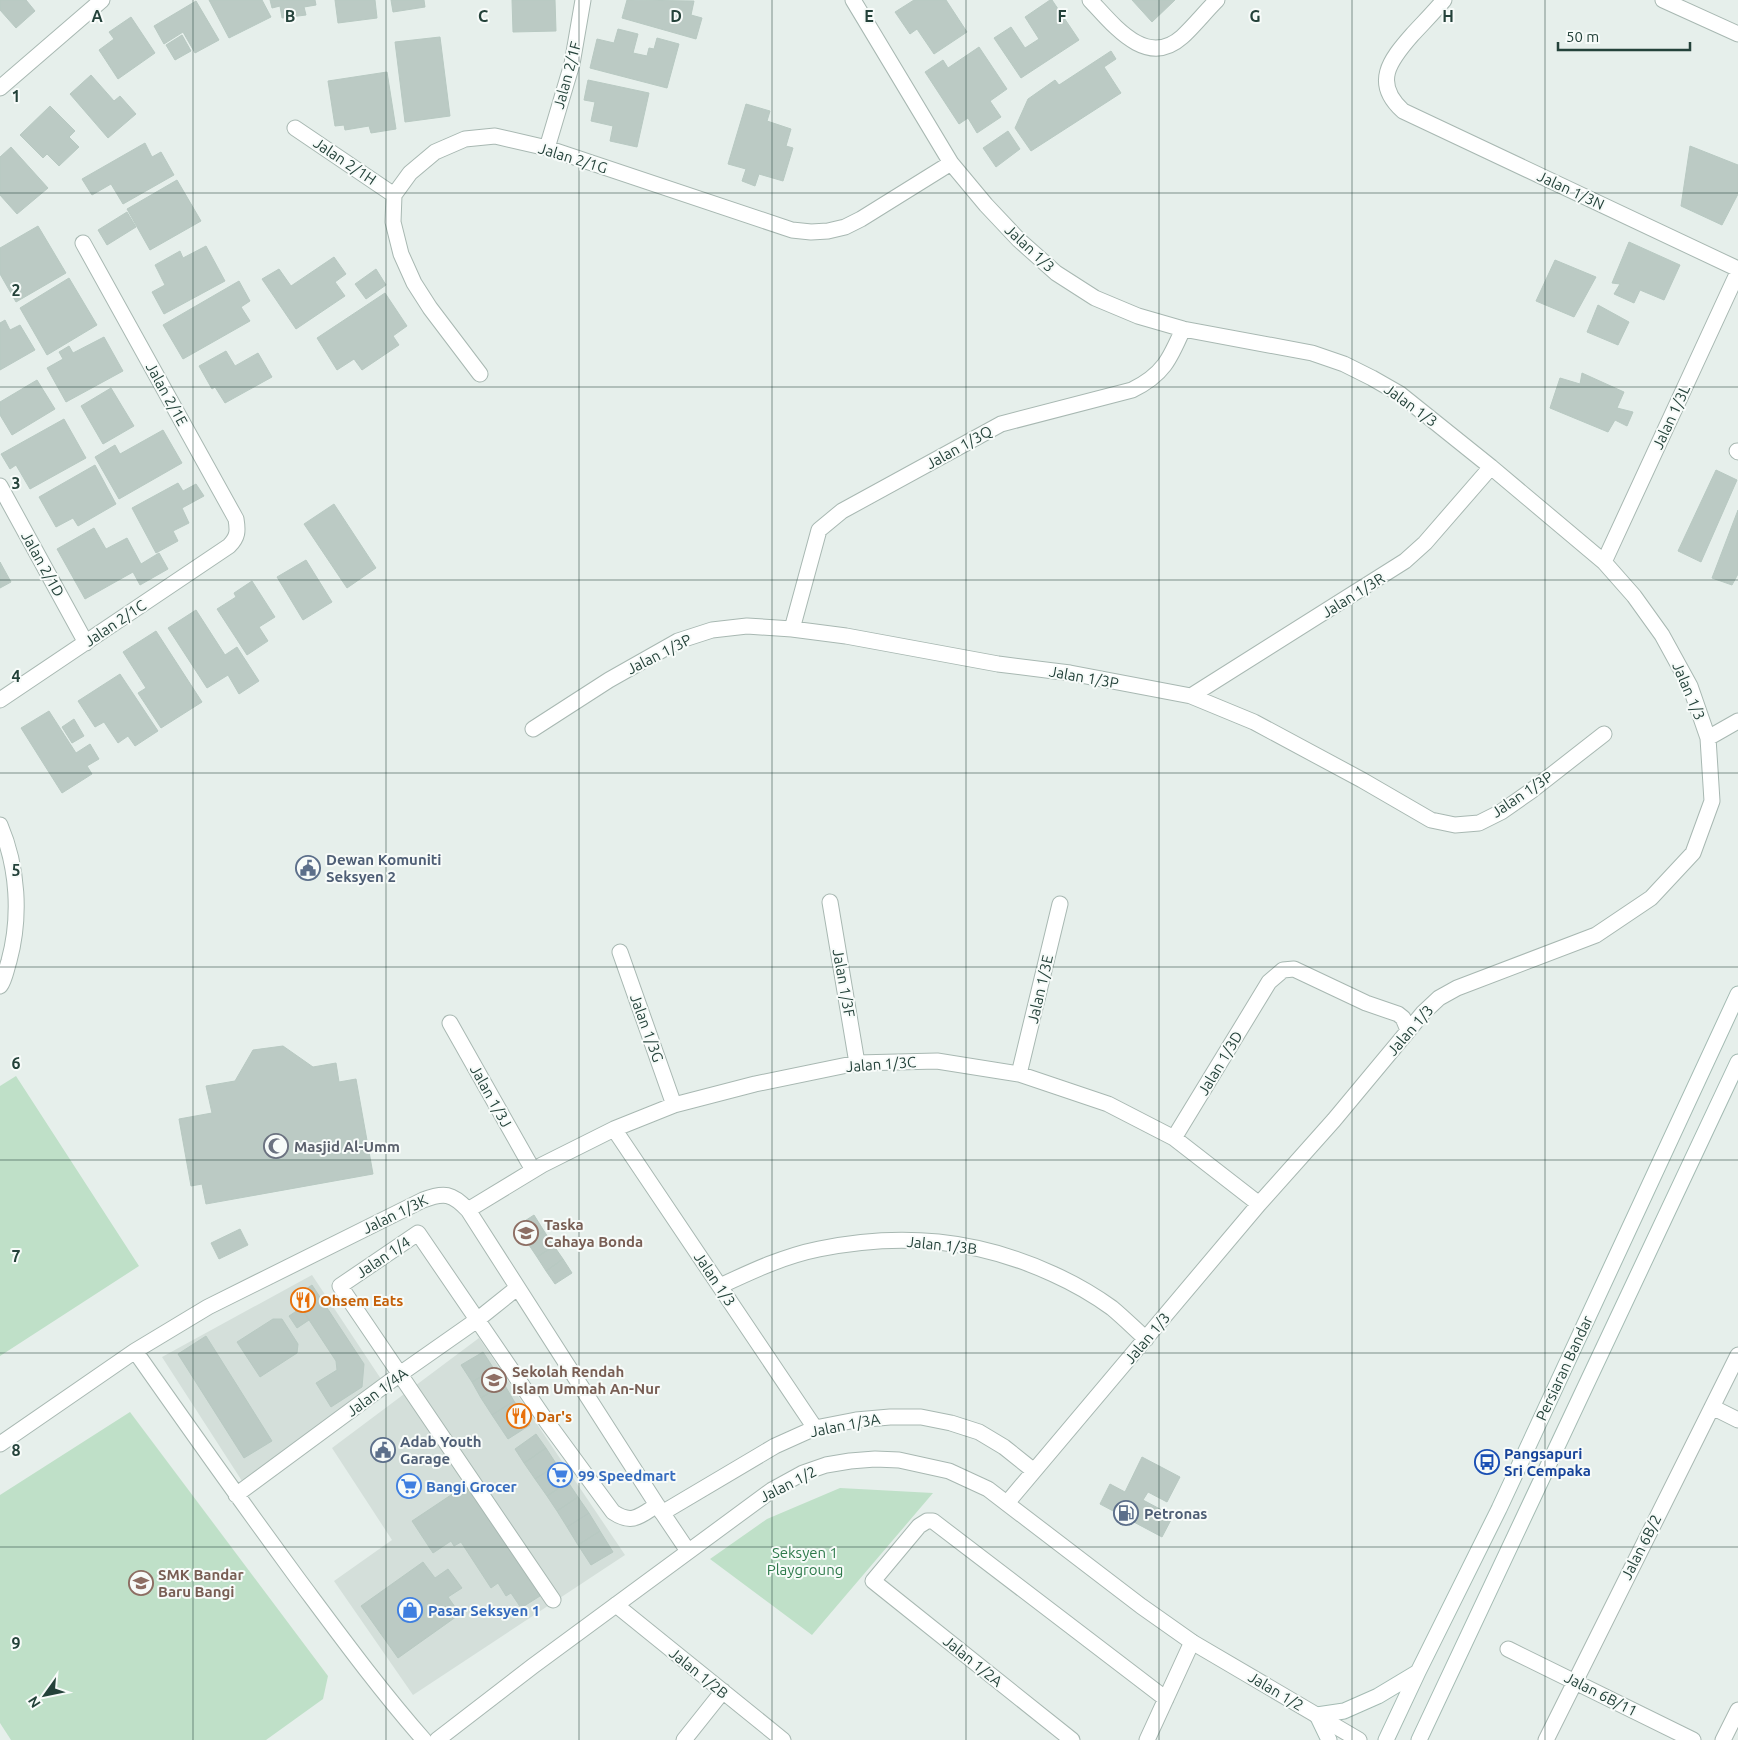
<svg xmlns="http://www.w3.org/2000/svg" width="1738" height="1740" font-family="Ubuntu,sans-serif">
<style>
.built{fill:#d4dfda}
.green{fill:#bfe0c8}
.building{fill:#bbcac4;stroke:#b8c9c2}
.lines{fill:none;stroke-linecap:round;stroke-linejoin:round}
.minor-casing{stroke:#a8b8b2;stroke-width:17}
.tertiary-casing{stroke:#a8b8b2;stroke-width:17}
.secondary-casing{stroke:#a4bbb3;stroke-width:17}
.minor{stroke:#fff;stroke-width:15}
.tertiary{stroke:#fff;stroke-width:15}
.secondary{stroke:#fff;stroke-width:15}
.grid{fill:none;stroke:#24423a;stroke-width:1;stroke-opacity:0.55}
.labels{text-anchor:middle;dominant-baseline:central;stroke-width:4;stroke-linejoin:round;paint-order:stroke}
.street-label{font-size:15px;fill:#24423a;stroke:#f7fbf9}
.service-label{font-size:15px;font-weight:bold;fill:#4e5e75;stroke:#f7fbf9;text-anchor:start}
.worship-label{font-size:15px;font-weight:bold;fill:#5b616d;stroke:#f7fbf9;text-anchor:start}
.education-label{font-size:15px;font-weight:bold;fill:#785e54;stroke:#f7fbf9;text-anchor:start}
.food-label{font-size:15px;font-weight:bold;fill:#c56008;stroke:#f7fbf9;text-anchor:start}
.transit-label{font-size:15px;font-weight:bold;fill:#164399;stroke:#f7fbf9;text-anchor:start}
.shop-label{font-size:15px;font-weight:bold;fill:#366cbe;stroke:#f7fbf9;text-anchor:start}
.park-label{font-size:15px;fill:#2d7a4b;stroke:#f7fbf9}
.grid-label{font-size:16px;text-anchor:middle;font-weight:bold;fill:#24423a;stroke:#f7fbf9;stroke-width:4;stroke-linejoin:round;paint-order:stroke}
</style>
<rect width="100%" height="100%" fill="#e6efeb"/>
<!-- built -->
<path class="built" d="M312 1275 381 1379 242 1481 162 1357Z
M479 1338 625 1555 413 1695 334 1581 392 1540 332 1448Z"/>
<!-- green -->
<path class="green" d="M16 1076 139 1266 0 1356V1086Z
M130 1412 328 1676 323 1699 266 1740H11L0 1723V1495Z
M840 1488 933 1493 812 1635 710 1559 767 1519Z"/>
<!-- building -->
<path class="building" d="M0 0H26L35 11 16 28 0 10Z
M209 0H262L271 17 229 38Z
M270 0H315L316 5 304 7 306 15 282 18 280 6 272 8Z
M335 0H375L377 18 338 23Z
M391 0H424L425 7 393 12Z
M512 0H555L556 31 513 32Z
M627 0 694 1 691 15 702 18 696 39 622 18Z
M914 0H946L967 32 934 54 917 29 910 34 895 12Z
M1050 0H1052L1079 40 1021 78 994 38 1011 27 1025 48 1039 39 1025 17Z
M1132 0H1175L1152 22Z
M196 1 219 40 195 53 183 32 164 44 154 26Z
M131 17 155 53 118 79 99 50 114 39 109 32Z
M618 29 638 34 633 53 647 56 649 48 654 49 657 38 679 44 667 88 590 68 597 39 614 43Z
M182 35 191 51 175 60 166 45Z
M440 37 450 116 405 122 395 42Z
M979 47 1007 89 990 101 1001 117 977 133 968 118 959 124 925 72 943 60 948 68Z
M1111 51 1116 59 1104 67 1121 93 1031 151 1015 128 1028 99 1055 80 1059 85Z
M387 72 396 129 371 133 369 126 345 130 344 125 335 126 328 81Z
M91 75 114 101 120 96 136 114 108 138 70 94Z
M588 80 649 93 637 147 610 141 613 126 591 121 595 102 584 100Z
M746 104 770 111 767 121 791 129 786 146 793 148 783 181 759 174 755 186 742 181 746 169 728 164Z
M50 106 75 131 69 137 79 147 59 166 47 154 43 158 20 135Z
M1008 131 1020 149 996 167 983 148Z
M145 143 152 157 161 152 174 175 123 204 111 184 92 195 82 179Z
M1690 146 1738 165V194L1722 225 1681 206Z
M11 147 48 188 17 214 0 195V157Z
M177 180 201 221 150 250 127 209Z
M127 212 136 227 107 245 98 230Z
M38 226 66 273 16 302 0 274V248Z
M1629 242 1680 265 1664 300 1640 290 1634 303 1614 294 1620 284 1612 283Z
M206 246 225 281 164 314 152 292 165 285 155 265 180 251 183 258Z
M334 257 346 274 335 282 345 296 296 329 262 279 279 269 291 286Z
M1555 260 1596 277 1574 317 1536 301Z
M376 269 386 285 366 299 355 284Z
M69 278 97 325 47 355 20 308Z
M239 281 250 301 241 307 250 321 183 359 163 325Z
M385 293 407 326 393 336 399 345 362 370 354 359 337 370 317 338Z
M1598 305 1629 322 1618 345 1587 332Z
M5 320 10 330 20 325 35 350 0 370V323Z
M104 337 123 371 66 402 47 368 63 359 59 352 69 346 73 353Z
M226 351 235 366 258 353 272 377 225 403 215 387 212 389 199 366Z
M1582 373 1624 392 1617 408 1633 412 1627 426 1615 420 1608 432 1550 408 1560 378 1580 384Z
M37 380 55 409 12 435 0 415V402Z
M111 388 134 426 103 444 81 406Z
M64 419 86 458 30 489 16 465 10 469 1 454Z
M163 430 182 463 119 499 95 457 115 445 120 454Z
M95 465 116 504 78 526 73 518 56 527 39 497Z
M1716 470 1737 480 1701 562 1678 551Z
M178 483 183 491 196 484 204 496 182 508 189 523 173 531 178 541 156 553 132 508Z
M334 504 376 568 347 588 304 524Z
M1738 510V574L1732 585 1712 578Z
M94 528 106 549 127 538 141 564 159 553 168 569 140 585 133 572 85 599 57 549Z
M306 560 332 602 303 620 277 577Z
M0 562 11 582 0 588Z
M252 581 275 617 259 627 268 641 247 655 217 609 236 597 234 593Z
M196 610 225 655 237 647 259 681 239 694 228 675 207 688 168 628Z
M156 631 202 702 161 728 138 693 146 688 123 652Z
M120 674 158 731 135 746 128 736 118 743 104 722 95 727 78 701Z
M49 711 76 753 90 744 99 759 87 766 92 774 62 793 21 728Z
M74 719 84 736 72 743 62 727Z
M283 1046 313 1067 336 1063 339 1082 356 1079 373 1174 206 1204 202 1184 191 1186 179 1119 212 1113 206 1086 235 1081 253 1050Z
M534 1215 544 1231 527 1242 517 1226Z
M240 1229 248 1245 219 1259 211 1243Z
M544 1231 554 1246 537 1257 527 1242Z
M554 1246 563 1259 546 1271 537 1257Z
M563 1259 572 1273 555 1284 546 1271Z
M312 1285 364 1364 362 1387 331 1407 316 1383 337 1370 336 1361 294 1297Z
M301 1308 309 1320 297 1328 289 1316Z
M273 1319H282L298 1344 297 1353 260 1377 237 1342Z
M206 1336 272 1441 244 1458 178 1354Z
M483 1352 494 1369 472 1382 461 1365Z
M494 1369 504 1384 481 1398 472 1382Z
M504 1384 514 1401 492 1415 481 1398Z
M514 1401 530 1425 508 1439 492 1415Z
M536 1434 546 1448 524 1463 515 1449Z
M546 1448 557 1465 535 1479 524 1463Z
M1142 1457 1180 1477 1167 1502 1148 1492 1143 1500 1173 1516 1162 1537 1100 1504 1110 1484 1125 1492Z
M557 1465 568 1482 547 1496 535 1479Z
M568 1482 578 1497 557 1511 547 1496Z
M466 1485 540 1596 521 1608 511 1593 506 1596 498 1583 491 1588 461 1542 454 1546 451 1541 433 1553 412 1521Z
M578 1497 589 1513 567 1527 557 1511Z
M589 1513 600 1531 578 1545 567 1527Z
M600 1531 613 1552 591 1565 578 1545Z
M423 1562 435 1578 448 1569 462 1588 448 1597 460 1614 398 1658 361 1606Z"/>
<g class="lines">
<defs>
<path id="minor" d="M853 0 951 163 986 205 1019 240 1056 273 1095 298 1138 316 1183 329 1312 353 1344 364 1372 378 1400 394 1491 467 1604 562 1634 596 1662 635 1690 686 1708 738 1712 801 1693 853 1651 898 1596 935 1457 988 1439 998 1423 1013 1334 1120 1259 1204 1007 1503
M1090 0C1113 24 1146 69 1182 37 1194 26 1205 12 1217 0
M1444 0C1434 12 1423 23 1412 35 1390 60 1372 83 1403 111L1738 269
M1663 0 1738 34
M0 88 102 0
M295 128 394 195
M547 148 572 64 583 0
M480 374 430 308 414 283 401 254 393 222 394 195 410 173 435 152 465 139 495 136 547 148 792 230 811 232 828 231 845 227 861 219 951 163
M1737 451 1738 452
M0 486 86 643
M1604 562 1738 272
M792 629 819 530 842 511 1001 424 1132 390C1163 375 1170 359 1183 329
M1191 696 1405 561 1425 543 1491 467
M0 700 229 546C238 537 238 531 236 519L83 243
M533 729 609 680 678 641 712 630 747 626 792 629 846 636 998 664 1070 673 1191 696 1254 722 1362 780 1431 820 1455 825 1479 823 1501 812 1531 791 1604 734
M1708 738 1738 721
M830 902 857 1063
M620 952 674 1105
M450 1023 533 1170
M1019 1074 1060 904
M614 1129 815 1428
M1174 1138 1269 982 1283 970 1294 969 1366 1003 1398 1014 1403 1018 1408 1030
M468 1210 542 1165 614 1129 674 1105 755 1084 857 1063 937 1061 1019 1074 1108 1104 1174 1138 1259 1204
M720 1286C752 1271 784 1256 819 1249 901 1232 977 1239 1053 1274 1073 1283 1094 1295 1112 1308 1124 1318 1135 1329 1146 1339
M135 1351C189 1428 243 1504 298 1579 339 1634 379 1689 424 1740
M1712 1407 1738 1420
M0 1444 135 1351 208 1307 423 1200C444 1192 452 1193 468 1210L657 1505 688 1551
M236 1495 400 1374 477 1320 517 1288
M662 1513 775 1446 815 1428 856 1420 890 1417H921L951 1423 979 1432 1004 1447 1034 1471
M553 1600 340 1286 418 1233 547 1422 613 1512C632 1525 640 1516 657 1505
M616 1605 783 1740
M1508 1649 1693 1740
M684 1740 723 1691
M1072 1740 873 1581 919 1526 927 1521H933L1166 1699
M1147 1740 1192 1642
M1546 1740 1738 1355
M1723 1740 1738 1710"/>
<path id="tertiary" d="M0 825C18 867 21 917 9 961 6 970 5 979 0 986
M437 1740 533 1666 772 1490 803 1473 826 1465 850 1461 875 1459 899 1460 949 1471 988 1489 1141 1606 1192 1642 1359 1740"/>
<path id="secondary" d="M1329 1740 1317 1715 1344 1711 1378 1696 1418 1672
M1386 1740 1418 1672 1499 1509 1738 994
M1419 1740 1738 1062"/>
</defs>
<!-- minor casing -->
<use href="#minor" class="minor-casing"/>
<!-- tertiary casing -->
<use href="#tertiary" class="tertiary-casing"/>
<!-- secondary casing -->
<use href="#secondary" class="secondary-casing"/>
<!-- minor -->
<use href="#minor" class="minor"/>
<!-- tertiary -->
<use href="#tertiary" class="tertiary"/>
<!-- secondary -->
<use href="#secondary" class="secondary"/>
</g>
<!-- grid -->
<path class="grid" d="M193 0V1740M386 0V1740M579 0V1740M772 0V1740M966 0V1740M1159 0V1740M1352 0V1740M1545 0V1740M0 193H1738M0 387H1738M0 580H1738M0 773H1738M0 967H1738M0 1160H1738M0 1353H1738M0 1547H1738"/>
<!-- icons -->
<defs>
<symbol id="civic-ring" viewBox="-11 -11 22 22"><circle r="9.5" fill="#f7fbf9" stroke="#5c6f8a" stroke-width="1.5"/><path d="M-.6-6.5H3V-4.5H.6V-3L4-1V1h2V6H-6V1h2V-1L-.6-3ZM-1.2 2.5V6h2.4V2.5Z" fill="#5c6f8a"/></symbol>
<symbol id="mosque-ring" viewBox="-11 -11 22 22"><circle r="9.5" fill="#f7fbf9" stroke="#6b7280" stroke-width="1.5"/><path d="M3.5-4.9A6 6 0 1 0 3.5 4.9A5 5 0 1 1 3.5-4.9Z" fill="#6b7280"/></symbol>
<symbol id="school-ring" viewBox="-11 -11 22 22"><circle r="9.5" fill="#f7fbf9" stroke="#8d6e63" stroke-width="1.5"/><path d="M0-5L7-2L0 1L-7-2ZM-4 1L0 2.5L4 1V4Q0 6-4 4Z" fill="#8d6e63"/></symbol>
<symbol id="restaurant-ring" viewBox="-11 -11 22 22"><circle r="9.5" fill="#f7fbf9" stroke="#e8710a" stroke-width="1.5"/><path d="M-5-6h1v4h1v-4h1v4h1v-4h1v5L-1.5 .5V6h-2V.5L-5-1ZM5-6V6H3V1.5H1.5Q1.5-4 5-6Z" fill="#e8710a"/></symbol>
<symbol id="bus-ring" viewBox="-11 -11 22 22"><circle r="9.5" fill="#f7fbf9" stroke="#1a4fb4" stroke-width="1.5"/><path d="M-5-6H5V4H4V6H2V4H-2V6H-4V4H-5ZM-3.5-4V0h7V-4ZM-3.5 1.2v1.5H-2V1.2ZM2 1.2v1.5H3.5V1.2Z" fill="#1a4fb4"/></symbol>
<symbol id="supermarket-ring" viewBox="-11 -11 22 22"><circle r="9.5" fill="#f7fbf9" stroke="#3f7fe0" stroke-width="1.5"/><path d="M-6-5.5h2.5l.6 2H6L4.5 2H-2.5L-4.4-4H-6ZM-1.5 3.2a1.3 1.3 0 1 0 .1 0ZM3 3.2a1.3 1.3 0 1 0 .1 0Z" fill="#3f7fe0"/></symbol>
<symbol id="fuel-ring" viewBox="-11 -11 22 22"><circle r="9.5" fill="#f7fbf9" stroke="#5c6f8a" stroke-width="1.5"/><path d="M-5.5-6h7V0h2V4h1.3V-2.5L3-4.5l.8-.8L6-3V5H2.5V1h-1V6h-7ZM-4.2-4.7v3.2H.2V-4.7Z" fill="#5c6f8a"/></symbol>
<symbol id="shop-ring" viewBox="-11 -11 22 22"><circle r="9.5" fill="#f7fbf9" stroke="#3f7fe0" stroke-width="1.5"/><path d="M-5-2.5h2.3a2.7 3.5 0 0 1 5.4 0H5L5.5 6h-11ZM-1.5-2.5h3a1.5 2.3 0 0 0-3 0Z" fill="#3f7fe0"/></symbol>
</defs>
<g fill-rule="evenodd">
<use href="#civic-ring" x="294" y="854" width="28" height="28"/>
<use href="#mosque-ring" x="262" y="1132" width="28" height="28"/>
<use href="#school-ring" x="512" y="1219" width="28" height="28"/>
<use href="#restaurant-ring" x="289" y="1286" width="28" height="28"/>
<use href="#school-ring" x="480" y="1366" width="28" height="28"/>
<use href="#restaurant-ring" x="505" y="1402" width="28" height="28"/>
<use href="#civic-ring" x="369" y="1436" width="28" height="28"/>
<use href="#bus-ring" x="1473" y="1448" width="28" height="28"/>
<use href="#supermarket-ring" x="546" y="1461" width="28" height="28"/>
<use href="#supermarket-ring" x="395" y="1472" width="28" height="28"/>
<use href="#fuel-ring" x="1112" y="1499" width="28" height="28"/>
<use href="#school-ring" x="127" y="1569" width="28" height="28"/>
<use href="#shop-ring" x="396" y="1596" width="28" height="28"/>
</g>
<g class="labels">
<!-- street labels -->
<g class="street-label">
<text transform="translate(567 75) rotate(-75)">Jalan 2/1F</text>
<text transform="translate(573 158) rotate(17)">Jalan 2/1G</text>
<text transform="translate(345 161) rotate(34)">Jalan 2/1H</text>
<text transform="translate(1571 190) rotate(25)">Jalan 1/3N</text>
<text transform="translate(1030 248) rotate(43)">Jalan 1/3</text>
<text transform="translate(167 394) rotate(61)">Jalan 2/1E</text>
<text transform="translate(1411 405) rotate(36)">Jalan 1/3</text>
<text transform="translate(1671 417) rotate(-65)">Jalan 1/3L</text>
<text transform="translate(959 447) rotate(-29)">Jalan 1/3Q</text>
<text transform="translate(43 564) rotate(61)">Jalan 2/1D</text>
<text transform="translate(1353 595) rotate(-32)">Jalan 1/3R</text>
<text transform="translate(115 623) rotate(-34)">Jalan 2/1C</text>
<text transform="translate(659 654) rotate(-27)">Jalan 1/3P</text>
<text transform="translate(1084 677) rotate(10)">Jalan 1/3P</text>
<text transform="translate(1689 691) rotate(67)">Jalan 1/3</text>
<text transform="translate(1522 794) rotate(-34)">Jalan 1/3P</text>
<text transform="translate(844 983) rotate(80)">Jalan 1/3F</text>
<text transform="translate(1040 989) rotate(-77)">Jalan 1/3E</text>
<text transform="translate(647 1028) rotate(70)">Jalan 1/3G</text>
<text transform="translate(1410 1030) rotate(-49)">Jalan 1/3</text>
<text transform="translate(1220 1063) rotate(-59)">Jalan 1/3D</text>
<text transform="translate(881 1064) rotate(-4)">Jalan 1/3C</text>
<text transform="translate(491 1096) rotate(61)">Jalan 1/3J</text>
<text transform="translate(395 1214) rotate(-26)">Jalan 1/3K</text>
<text transform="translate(942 1245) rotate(6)">Jalan 1/3B</text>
<text transform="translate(383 1257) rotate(-34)">Jalan 1/4</text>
<text transform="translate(715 1279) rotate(56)">Jalan 1/3</text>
<text transform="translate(1147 1338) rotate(-50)">Jalan 1/3</text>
<text transform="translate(1564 1368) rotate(-65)">Persiaran Bandar</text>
<text transform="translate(377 1392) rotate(-36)">Jalan 1/4A</text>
<text transform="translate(845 1425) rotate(-11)">Jalan 1/3A</text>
<text transform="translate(788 1484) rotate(-27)">Jalan 1/2</text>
<text transform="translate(1641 1547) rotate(-63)">Jalan 6B/2</text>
<text transform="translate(973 1661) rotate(39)">Jalan 1/2A</text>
<text transform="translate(699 1673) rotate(39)">Jalan 1/2B</text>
<text transform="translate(1276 1691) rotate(31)">Jalan 1/2</text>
<text transform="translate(1601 1694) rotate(27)">Jalan 6B/11</text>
</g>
<!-- service labels -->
<g class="service-label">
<text x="326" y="859">Dewan Komuniti<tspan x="326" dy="17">Seksyen 2</tspan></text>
<text x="400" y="1441">Adab Youth<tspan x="400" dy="17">Garage</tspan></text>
<text x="1144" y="1513">Petronas</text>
</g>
<!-- worship labels -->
<g class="worship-label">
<text x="294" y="1146">Masjid Al-Umm</text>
</g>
<!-- education labels -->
<g class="education-label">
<text x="544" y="1224">Taska<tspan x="544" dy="17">Cahaya Bonda</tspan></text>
<text x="512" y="1371">Sekolah Rendah<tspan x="512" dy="17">Islam Ummah An-Nur</tspan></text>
<text x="158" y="1574">SMK Bandar<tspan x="158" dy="17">Baru Bangi</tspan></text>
</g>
<!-- food labels -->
<g class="food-label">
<text x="320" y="1300">Ohsem Eats</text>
<text x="536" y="1416">Dar's</text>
</g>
<!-- transit labels -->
<g class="transit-label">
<text x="1504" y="1453">Pangsapuri<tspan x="1504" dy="17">Sri Cempaka</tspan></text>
</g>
<!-- shop labels -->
<g class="shop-label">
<text x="578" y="1475">99 Speedmart</text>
<text x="426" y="1486">Bangi Grocer</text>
<text x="428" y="1610">Pasar Seksyen 1</text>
</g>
<!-- park labels -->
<g class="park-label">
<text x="805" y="1552">Seksyen 1<tspan x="805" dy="17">Playgroung</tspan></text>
</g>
</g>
<g class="grid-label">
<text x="97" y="22">A</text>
<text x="290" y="22">B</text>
<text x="483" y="22">C</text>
<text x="676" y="22">D</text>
<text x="869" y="22">E</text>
<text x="1062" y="22">F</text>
<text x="1255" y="22">G</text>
<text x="1448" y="22">H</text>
<text x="16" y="102">1</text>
<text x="16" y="296">2</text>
<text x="16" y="489">3</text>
<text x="16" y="682">4</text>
<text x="16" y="876">5</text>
<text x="16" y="1069">6</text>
<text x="16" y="1262">7</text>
<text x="16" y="1456">8</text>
<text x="16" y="1649">9</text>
</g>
<!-- north arrow -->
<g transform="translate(45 1695) rotate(237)" stroke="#f7fbf9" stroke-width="4" paint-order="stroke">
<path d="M0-4L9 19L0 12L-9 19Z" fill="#24423a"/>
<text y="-8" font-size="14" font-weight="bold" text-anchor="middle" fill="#24423a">N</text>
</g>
<!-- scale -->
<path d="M1558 42v8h132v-8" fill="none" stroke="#24423a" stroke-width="2.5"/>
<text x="1566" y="42" font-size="15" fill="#24423a" stroke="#f7fbf9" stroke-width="4" paint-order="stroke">50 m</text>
</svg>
